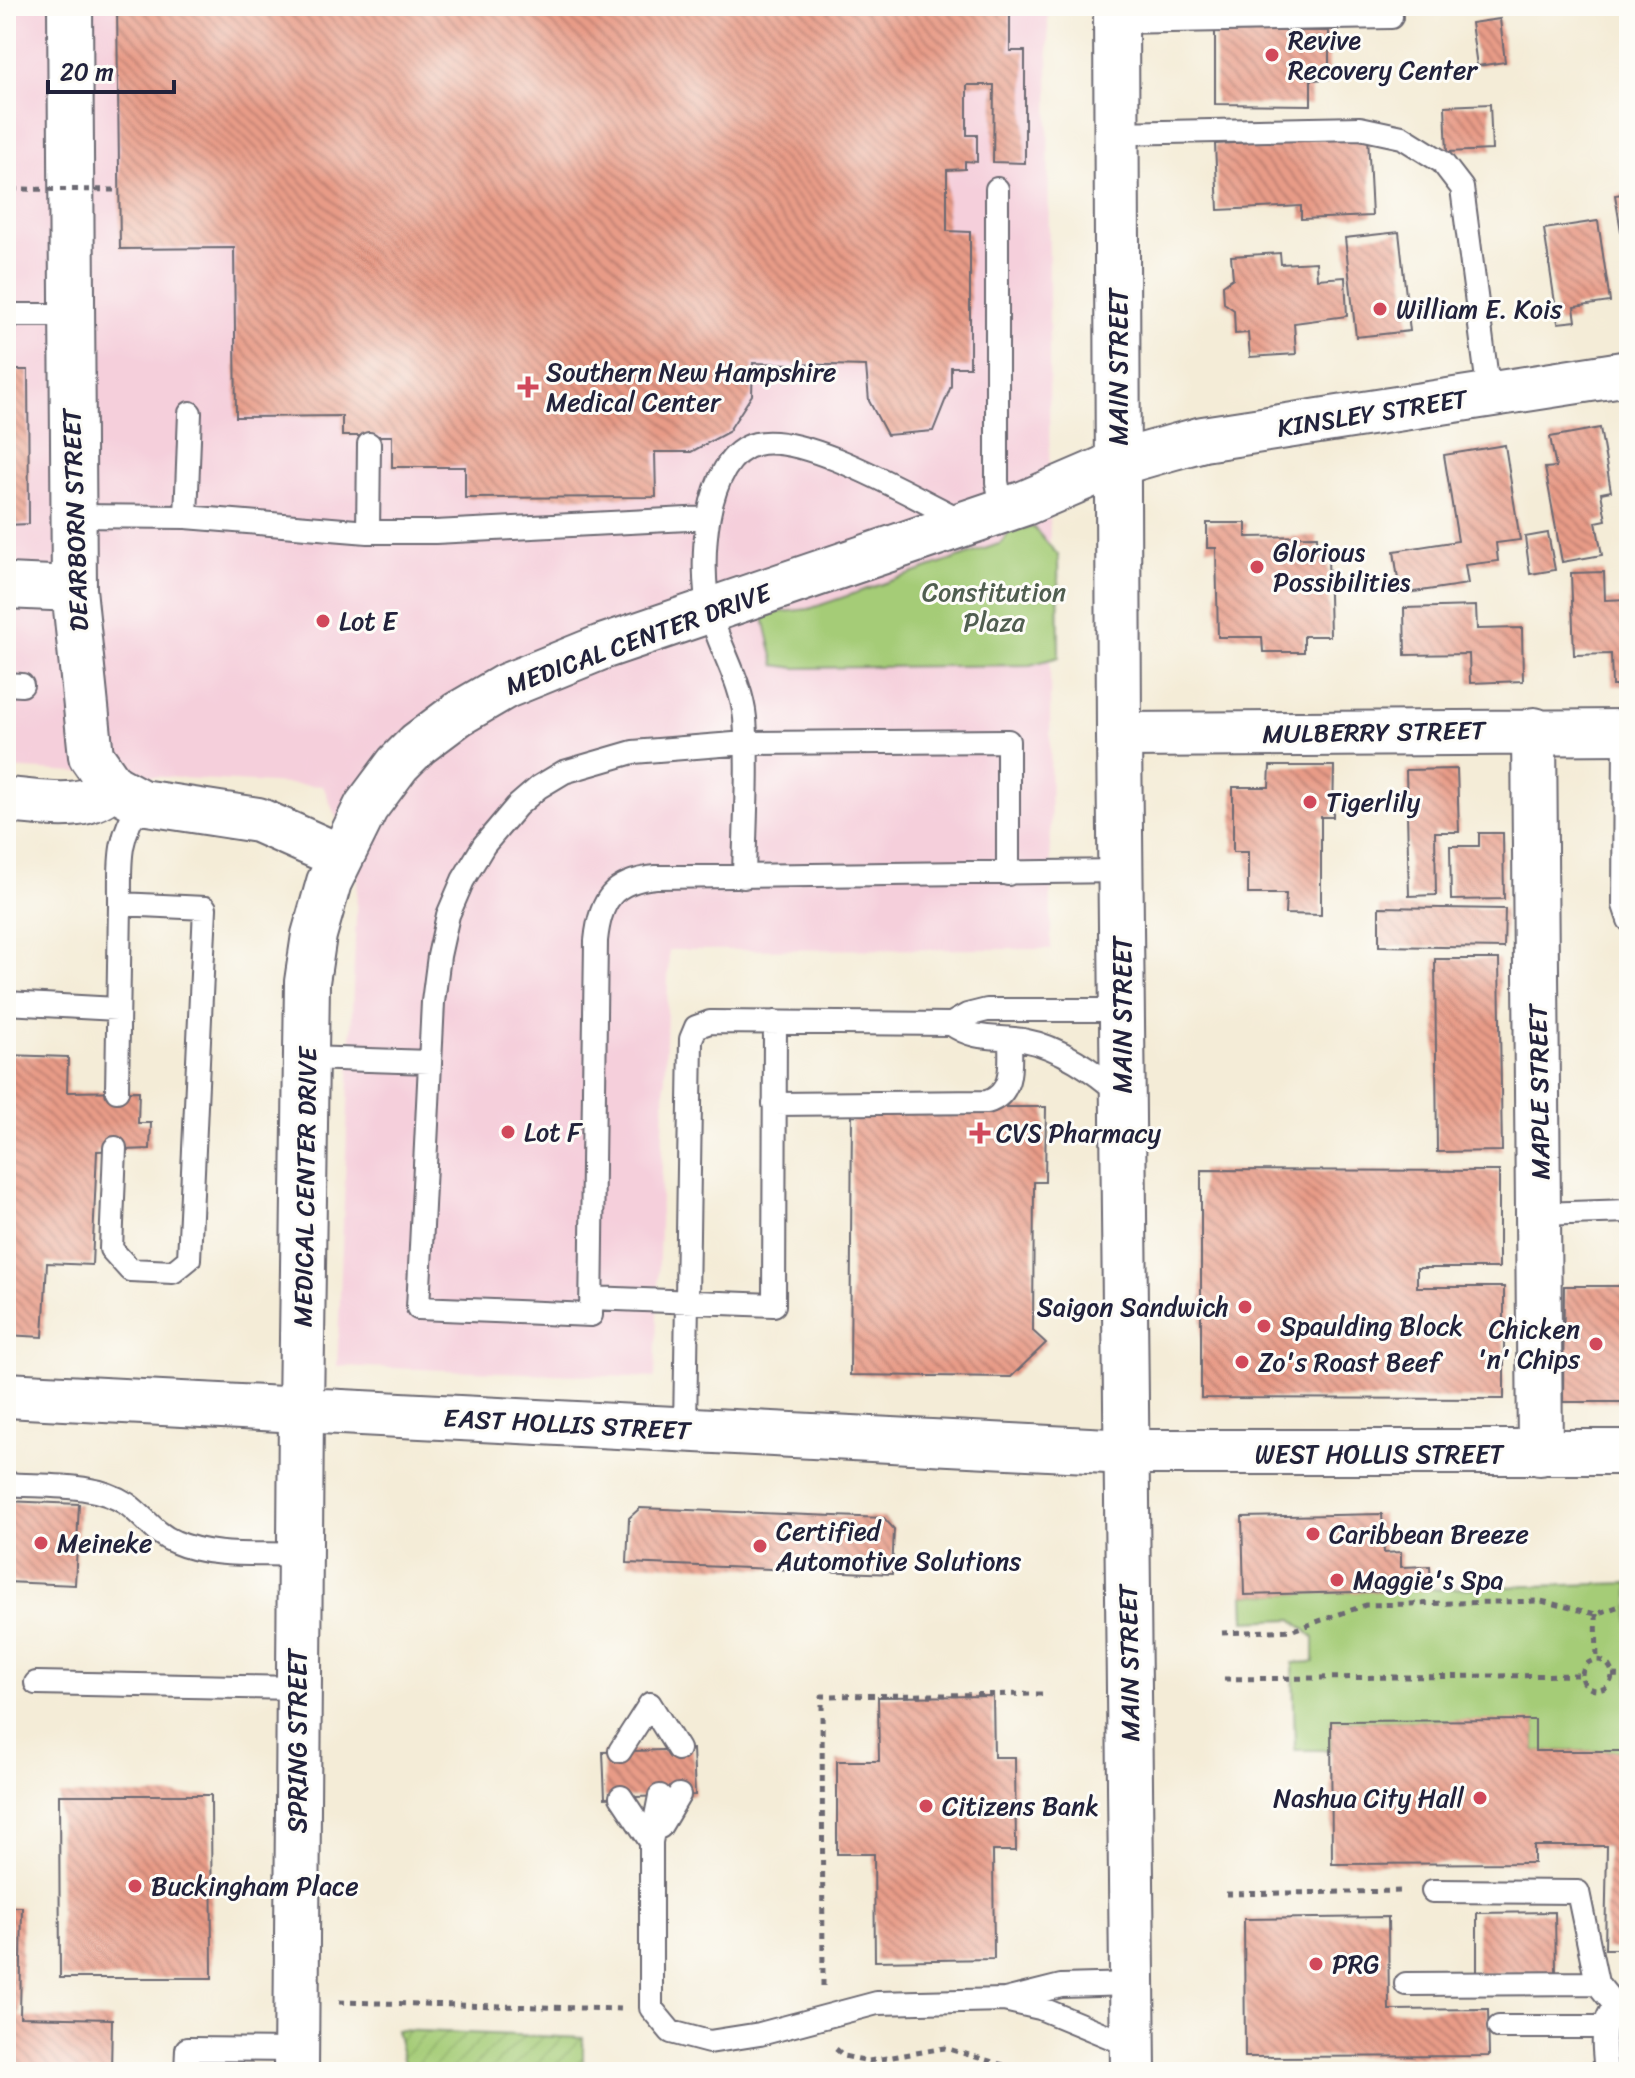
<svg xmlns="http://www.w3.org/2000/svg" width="1635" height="2078" font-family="Sriracha,sans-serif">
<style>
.built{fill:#f5cfdb}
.green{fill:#a5cc77;stroke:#647759;stroke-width:2}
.garden{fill:url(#garden-furrows);stroke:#647759;stroke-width:2}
.building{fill:url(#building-back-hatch)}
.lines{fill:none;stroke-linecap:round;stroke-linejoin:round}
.service-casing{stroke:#6c6972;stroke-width:26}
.minor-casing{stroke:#6c6972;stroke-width:48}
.secondary-casing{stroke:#6c6972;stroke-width:48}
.primary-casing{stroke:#6c6972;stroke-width:48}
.path{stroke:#6c6972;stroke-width:5;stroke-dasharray:6 6;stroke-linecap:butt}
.service{stroke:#fff;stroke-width:22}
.minor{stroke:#fff;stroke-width:44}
.secondary{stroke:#fff;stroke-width:44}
.primary{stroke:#fff;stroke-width:44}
.path-bridge{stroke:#6c6972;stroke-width:5;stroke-dasharray:6 6;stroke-linecap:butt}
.poi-dot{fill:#d1495b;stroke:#fdfcf7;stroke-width:3}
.labels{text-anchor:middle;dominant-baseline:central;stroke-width:6;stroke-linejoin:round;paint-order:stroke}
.poi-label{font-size:26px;fill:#22223b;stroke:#fdfcf7;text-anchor:start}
.street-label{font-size:26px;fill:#22223b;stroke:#fdfcf7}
.park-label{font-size:26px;fill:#505e50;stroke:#fdfcf7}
</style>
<defs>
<pattern id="garden-furrows" width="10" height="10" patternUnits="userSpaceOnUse" patternTransform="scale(2)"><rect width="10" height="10" fill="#a5cc77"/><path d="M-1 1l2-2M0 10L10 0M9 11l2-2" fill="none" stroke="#8eaf68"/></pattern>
<pattern id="building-back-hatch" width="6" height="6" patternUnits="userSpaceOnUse" patternTransform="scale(2)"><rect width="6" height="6" fill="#e89b87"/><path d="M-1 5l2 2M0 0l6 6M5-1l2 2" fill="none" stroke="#bc7e70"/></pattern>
</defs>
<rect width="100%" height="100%" fill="#fdfcf7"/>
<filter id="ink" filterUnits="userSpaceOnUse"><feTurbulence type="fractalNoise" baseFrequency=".0125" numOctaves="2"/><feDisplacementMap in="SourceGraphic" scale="16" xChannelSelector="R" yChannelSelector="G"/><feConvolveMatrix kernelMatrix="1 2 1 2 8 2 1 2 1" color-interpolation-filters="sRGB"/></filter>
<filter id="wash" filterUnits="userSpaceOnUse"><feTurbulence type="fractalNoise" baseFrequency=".006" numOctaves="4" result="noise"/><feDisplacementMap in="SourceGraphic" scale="32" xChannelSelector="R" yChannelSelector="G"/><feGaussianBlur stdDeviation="1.8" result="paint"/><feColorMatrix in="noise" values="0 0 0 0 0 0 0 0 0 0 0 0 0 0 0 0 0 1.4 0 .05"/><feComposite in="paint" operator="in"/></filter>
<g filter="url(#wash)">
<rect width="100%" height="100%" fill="#f4ecd7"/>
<!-- built -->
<path class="built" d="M6 6H1048L1051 949 669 950 655 1378 337 1366 358 869 323 786 6 768Z"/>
<!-- green -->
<path class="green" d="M1033 527 1058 555 1059 657 1030 665 796 668 775 665 763 614 809 609 1002 543 1011 529Z
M1629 1583V1751H1535V1721H1331V1750H1295L1293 1663 1314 1662V1638L1293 1619 1245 1621 1244 1595Z"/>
<!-- garden -->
<path class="garden" d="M396 2030 583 2038V2072H406Z"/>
<g id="blocks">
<!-- building -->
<path class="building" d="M117 6H1010V51H1025V163L993 162 994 85H967V135H977V162L965 161V169L947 170V231L970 232V367H951V386L933 431 887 435 869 401 866 366 753 363 752 395 728 432 691 452H655L656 497 465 498V467H392V436H342V416L236 417 234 248 120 249Z
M1500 19 1505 62 1477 66 1471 23Z
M1215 30 1329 31V79L1311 80V105L1215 104Z
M1490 104 1492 150 1447 152 1445 106Z
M6 110 13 120 12 239H6Z
M1368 136 1372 216 1301 219V206L1218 210 1215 144Z
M1629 193V255H1625L1615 195Z
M1598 221 1610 302 1574 307 1576 321 1558 323 1544 229Z
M1399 232 1410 331 1356 337 1345 238Z
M1280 253 1281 264 1316 262 1317 279 1345 277 1347 316 1294 323 1296 354 1250 357 1248 333 1235 334 1234 310 1224 303 1223 285 1233 278 1231 256Z
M6 370H28L29 524 6 525Z
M1600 428 1611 491 1601 493 1606 520 1596 522 1602 555 1562 562 1545 468 1556 467 1550 437Z
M1505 445 1520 540 1496 543 1498 561 1465 565 1468 584 1400 594 1394 551 1458 541 1444 455Z
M1207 523H1246V537L1317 536 1318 556H1328L1330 636H1304V652H1263L1262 637H1218L1216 548H1207Z
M1548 533 1555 570 1530 574 1525 537Z
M1604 572 1605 600 1629 599V686H1612L1611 654 1574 655 1571 573Z
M1476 606 1477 629 1522 628 1523 681 1470 683 1469 654 1405 655 1404 608Z
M1270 766H1334L1333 817H1321V915L1285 914 1286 894H1248V852H1233V787H1269Z
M1457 769 1459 832H1435L1436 895 1409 896 1406 770Z
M1479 833H1503L1504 899 1451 900 1450 846H1479Z
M1379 907 1505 909 1504 948 1379 946Z
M1435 959H1499L1502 1151 1437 1152Z
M6 1055 68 1057 67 1092 139 1091 138 1123H151L150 1149 97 1151 92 1265 47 1263 43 1337 6 1335Z
M974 1107H1046L1045 1182H1034L1033 1331 1046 1343 1011 1377 850 1375 852 1111Z
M1201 1170 1499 1171V1268H1417V1287H1504V1399L1201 1398Z
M1564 1286H1629V1402H1563Z
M6 1501 79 1504 75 1585 6 1582Z
M640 1508 884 1518 894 1529 892 1574 627 1563 629 1518Z
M1382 1514 1384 1553 1401 1552V1567L1430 1566 1431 1590 1244 1595 1242 1517Z
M993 1696 994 1757H1015L1016 1851H993L994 1959 875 1961 874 1854H837V1761H879L878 1697Z
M1535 1720V1751H1629V1949H1605L1607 1846H1534V1863L1332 1864 1331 1721Z
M693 1749 695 1795 605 1798 603 1752Z
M59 1795H211L212 1978H60Z
M6 1907H22L20 2017 112 2019 111 2072H6Z
M1555 1912 1556 1973 1477 1974V1913Z
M1388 1917 1389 2010 1488 2009 1489 2056 1245 2057 1244 1919Z"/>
</g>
</g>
<g filter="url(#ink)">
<use href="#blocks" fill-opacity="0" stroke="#6c6972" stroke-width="2"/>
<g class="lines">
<defs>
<path id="service" d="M1116 22 1391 17
M1117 133 1360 128 1402 137 1442 162 1462 188 1489 395
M997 189V482L1003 511
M6 315H70
M72 516 186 517 368 532H435L707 518
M186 517 190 413
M368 532 369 444
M6 684 22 685
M1625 732 1624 905 1629 920
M1008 874V741L746 743 633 752 564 772 539 787 517 806 484 845 463 880 448 915 439 956 433 1002 418 1308 591 1315 596 941C600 900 613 881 656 877L1121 871
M744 877C745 824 749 770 745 718 741 679 718 646 709 609 699 567 703 457 756 444 806 432 918 500 965 522
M120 904C120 861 117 839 141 802
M6 1003 117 1009
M951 1024 967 1015 987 1010H1123
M307 1058 430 1062
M774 1104 987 1102C1015 1094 1010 1062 1010 1039
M115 1148 111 1249 130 1270 173 1272 189 1259 205 908 120 904 117 1091
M1541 1214 1629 1211
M591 1298 774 1305 775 1022
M685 1429 691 1039 696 1027 710 1022 951 1024C975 1041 996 1036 1023 1040 1061 1047 1094 1071 1122 1095
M6 1484C44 1487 94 1482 127 1504 144 1516 155 1534 175 1542 211 1558 260 1553 298 1555
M36 1683 297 1688
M650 1704 678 1749
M620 1751 650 1704
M660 1796 651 1842V2008L671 2032 709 2042 760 2034 877 2003 1004 2000 1040 2008 1132 2046
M621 1797 651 1842
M660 1827 679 1795
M1433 1891 1578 1892 1597 1983
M1406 1984 1597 1983 1614 2004
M1005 2000 1061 1986 1132 1984
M1499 2027H1602
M186 2072 187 2049 296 2050
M1606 2072C1603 2041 1598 2013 1629 1995"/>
<path id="minor" d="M70 6 74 589 91 756 112 786 141 802 258 820 339 856
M6 586 74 589
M1534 730 1540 1453
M1119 735 1629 732
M6 800C41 802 86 814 112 786
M296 2072 301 1410"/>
<path id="secondary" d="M1116 6 1119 735 1133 2072"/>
<path id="primary" d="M6 1395 1128 1452H1629
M301 1410 307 982 314 935 329 882 366 807 398 764 418 744 458 714 506 686 602 647 1025 503 1118 463 1170 448 1203 439 1629 373"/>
</defs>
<!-- service casing -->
<use href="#service" class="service-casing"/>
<!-- minor casing -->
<use href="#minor" class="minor-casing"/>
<!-- secondary casing -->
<use href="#secondary" class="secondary-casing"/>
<!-- primary casing -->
<use href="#primary" class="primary-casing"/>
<!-- path -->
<path class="path" d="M1596 1614 1597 1660
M1222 1633 1293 1630 1366 1605 1541 1601 1596 1614 1629 1603
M1582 1675a15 15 0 1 1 30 0a15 15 0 1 1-30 0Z
M1612 1675 1629 1676
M1224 1679 1582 1675
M1226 1894 1404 1891
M823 1986 822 1696 1043 1694
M339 2002 621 2009
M836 2049 844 2056 869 2061 945 2048 1017 2069 1039 2072"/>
<!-- service -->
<use href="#service" class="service"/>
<!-- minor -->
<use href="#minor" class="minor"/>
<!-- secondary -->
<use href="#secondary" class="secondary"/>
<!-- primary -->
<use href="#primary" class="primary"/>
<!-- path-bridge -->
<path class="path-bridge" d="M12 189 119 190"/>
</g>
</g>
<!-- markers -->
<g class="poi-dot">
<circle cx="1272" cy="55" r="8"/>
<circle cx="1380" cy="309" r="8"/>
<path d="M524 375h8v8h8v8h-8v8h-8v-8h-8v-8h8z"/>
<circle cx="1257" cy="567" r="8"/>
<circle cx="323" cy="621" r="8"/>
<circle cx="1310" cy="802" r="8"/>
<circle cx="508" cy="1132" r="8"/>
<path d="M976 1121h8v8h8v8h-8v8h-8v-8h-8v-8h8z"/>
<circle cx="1245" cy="1307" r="8"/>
<circle cx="1264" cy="1326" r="8"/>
<circle cx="1596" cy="1344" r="8"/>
<circle cx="1242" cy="1362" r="8"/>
<circle cx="1313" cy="1534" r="8"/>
<circle cx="41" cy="1543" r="8"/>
<circle cx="760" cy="1546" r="8"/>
<circle cx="1337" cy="1580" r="8"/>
<circle cx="1480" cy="1798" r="8"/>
<circle cx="926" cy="1806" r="8"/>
<circle cx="135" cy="1886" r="8"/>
<circle cx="1316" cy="1964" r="8"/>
</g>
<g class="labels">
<!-- poi labels -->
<g class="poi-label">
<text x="1288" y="40">Revive<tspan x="1288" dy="30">Recovery Center</tspan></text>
<text x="1396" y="309">William E. Kois</text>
<text x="546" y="372">Southern New Hampshire<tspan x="546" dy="30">Medical Center</tspan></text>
<text x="1273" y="552">Glorious<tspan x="1273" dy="30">Possibilities</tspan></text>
<text x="339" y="621">Lot E</text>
<text x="1326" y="802">Tigerlily</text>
<text x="524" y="1132">Lot F</text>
<text x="996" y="1133">CVS Pharmacy</text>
<text x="1229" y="1307" text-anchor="end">Saigon Sandwich</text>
<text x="1280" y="1326">Spaulding Block</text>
<text x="1580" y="1329" text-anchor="end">Chicken<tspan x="1580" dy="30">'n' Chips</tspan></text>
<text x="1258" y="1362">Zo's Roast Beef</text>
<text x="776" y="1531">Certified<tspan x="776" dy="30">Automotive Solutions</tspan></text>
<text x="1329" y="1534">Caribbean Breeze</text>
<text x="57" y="1543">Meineke</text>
<text x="1353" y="1580">Maggie's Spa</text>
<text x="1464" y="1798" text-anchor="end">Nashua City Hall</text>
<text x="942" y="1806">Citizens Bank</text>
<text x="151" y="1886">Buckingham Place</text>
<text x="1332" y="1964">PRG</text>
</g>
<!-- street labels -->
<g class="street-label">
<text transform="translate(1118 367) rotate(-90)">MAIN STREET</text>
<text transform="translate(1372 413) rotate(-9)">KINSLEY STREET</text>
<text transform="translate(75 520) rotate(-92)">DEARBORN STREET</text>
<text transform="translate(638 639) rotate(-20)">MEDICAL CENTER DRIVE</text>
<text transform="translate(1374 732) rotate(-1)">MULBERRY STREET</text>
<text transform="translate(1122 1015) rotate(-90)">MAIN STREET</text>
<text transform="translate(1539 1092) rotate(-91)">MAPLE STREET</text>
<text transform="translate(305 1187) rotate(-89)">MEDICAL CENTER DRIVE</text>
<text transform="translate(567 1424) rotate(3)">EAST HOLLIS STREET</text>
<text x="1379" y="1454">WEST HOLLIS STREET</text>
<text transform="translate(1129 1663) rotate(-91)">MAIN STREET</text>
<text transform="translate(297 1741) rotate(-90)">SPRING STREET</text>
</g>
<!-- park labels -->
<g class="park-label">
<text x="994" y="592">Constitution<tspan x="994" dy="30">Plaza</tspan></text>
</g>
</g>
<!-- margin -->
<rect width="1635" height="2078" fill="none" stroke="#fdfcf7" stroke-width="32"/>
<!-- scale -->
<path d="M48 80v12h126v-12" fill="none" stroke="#22223b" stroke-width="4"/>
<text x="60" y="80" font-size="24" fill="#22223b" stroke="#fdfcf7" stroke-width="6" paint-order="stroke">20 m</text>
</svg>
